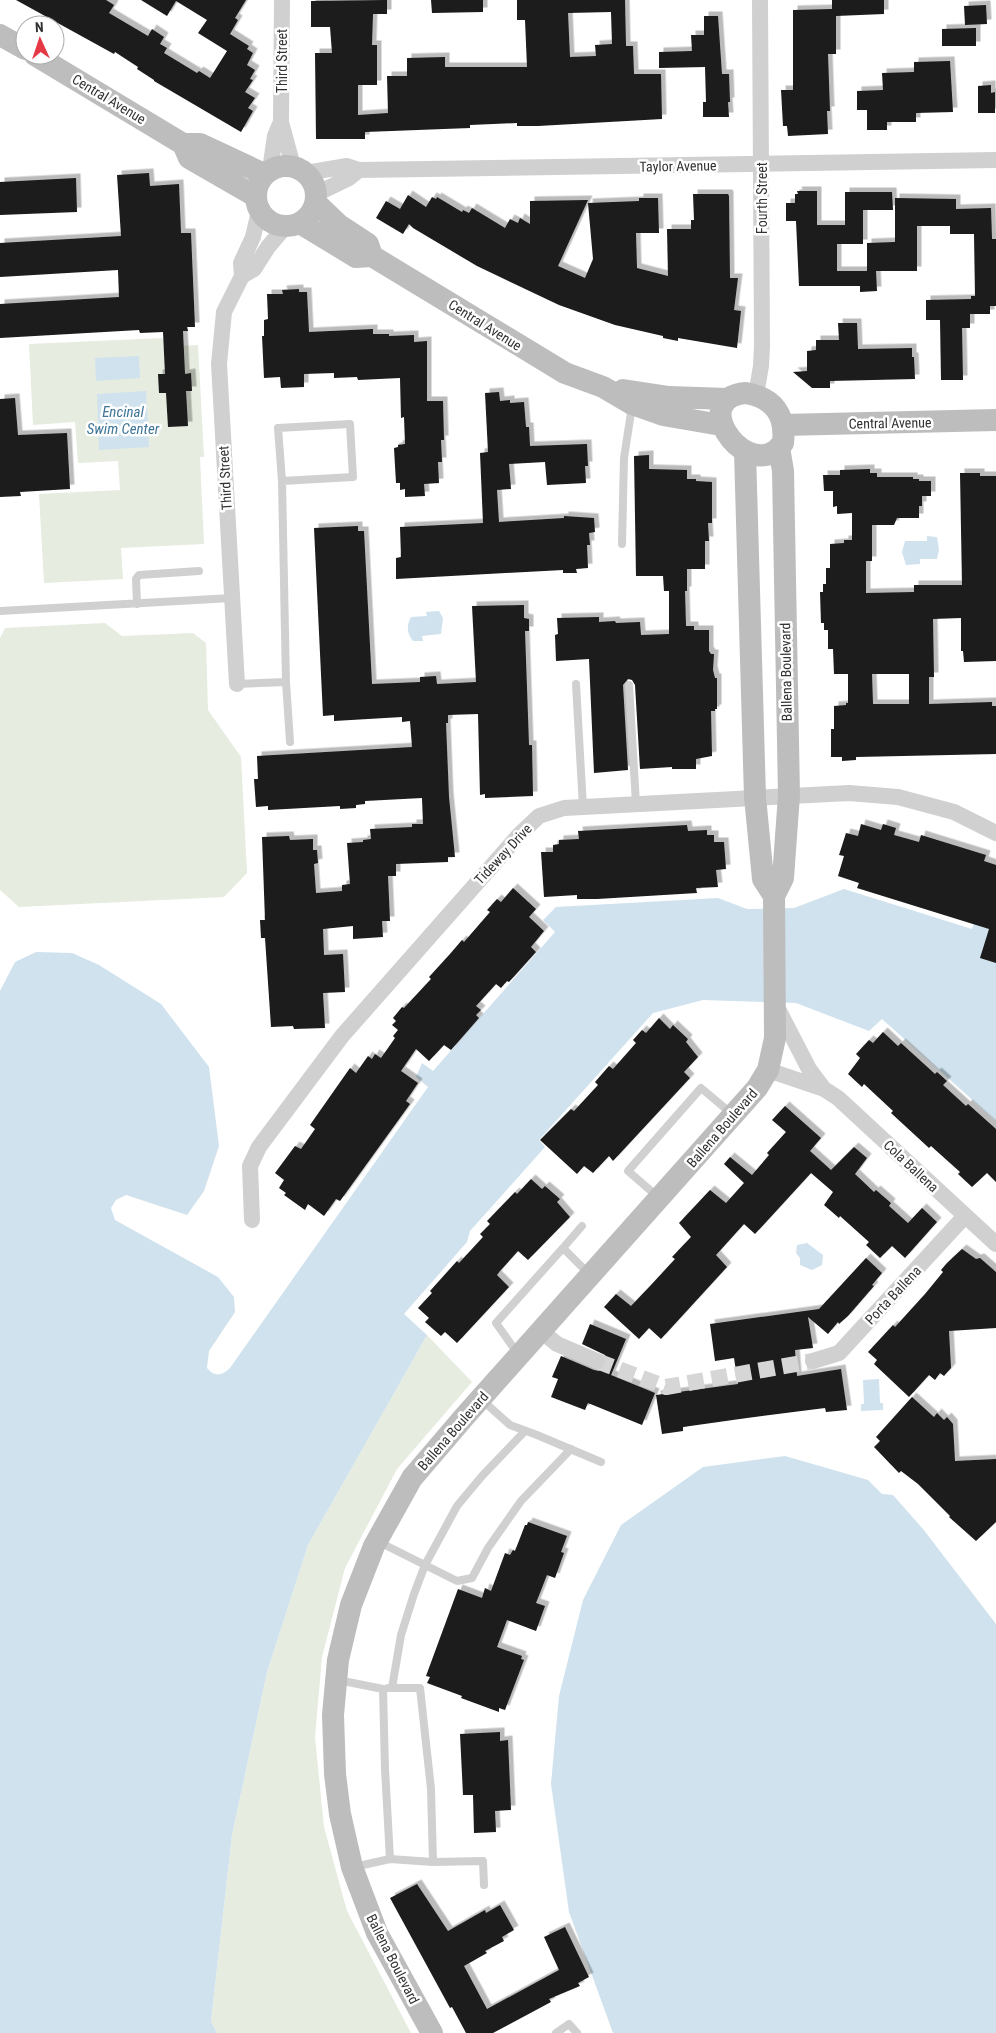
<svg xmlns="http://www.w3.org/2000/svg" width="996" height="2033" font-family="'Roboto Condensed',sans-serif">
<style>
.green{fill:#e6ecdf}
.water{fill:#cfe2ee}
.building{fill:#1a1a1a;fill-rule:evenodd;filter:url(#shadow)}
.lines{fill:none;stroke-linecap:round;stroke-linejoin:round}
.street-tunnel{stroke:#d6d6d6;stroke-width:16;stroke-dasharray:16 8;stroke-linecap:butt}
.lane{stroke:#d0d0d0;stroke-width:8}
.street{stroke:#d0d0d0;stroke-width:16}
.secondary{stroke:#bdbdbd;stroke-width:22}
.labels{text-anchor:middle;dominant-baseline:central;stroke-width:5;stroke-linejoin:round;paint-order:stroke}
.street-label{font-size:14px;fill:#333;stroke:#fff}
.water-label{font-size:15px;font-style:italic;fill:#3f7597;stroke:#fff}
</style>
<defs>
<filter id="shadow"><feDropShadow dx="4.5" dy="-4.5" stdDeviation="0" flood-color="#0004"/></filter>
</defs>
<rect width="100%" height="100%" fill="#fff"/>
<!-- green -->
<path class="green" d="M163 338 164 347 198 345 204 457H200L204 544 121 548 123 579 44 583 39 494 120 490 118 461 78 463 75 422 33 425 29 344Z
M105 623 122 636 193 633 206 643 208 710 241 757 247 873 224 897 19 907 0 890V638L5 628Z
M427 1335 472 1382 397 1469 345 1568 322 1657 315 1737 324 1827 347 1911 411 2033H217L211 2021 232 1835 267 1672 308 1545Z"/>
<!-- water -->
<path class="water" d="M139 356 140 378 96 381 95 358Z
M146 391 149 447 99 450 97 394Z
M927 536 937 537 939 550 937 559H920V564L906 565 902 552 905 541H927Z
M439 611 443 618 441 634 422 636 423 641H413C407 633 406 627 411 617L427 616 426 612Z
M844 889 972 929 974 924 989 929 996 963V1121L882 1019 869 1031 796 1003 703 1000 653 1013 539 1140 545 1147 470 1231 467 1242 404 1314 427 1335 308 1545 267 1672 232 1835 211 2021 217 2033H0V991L15 962 36 952 72 953 99 965 161 1004 209 1067 219 1146 204 1191 187 1215 126 1195 116 1200 111 1208 115 1220 218 1277 234 1297 235 1312 209 1351 207 1368C214 1377 222 1376 230 1368L428 1087 416 1077 422 1063 433 1071 555 932 543 920 556 907 718 898 747 909 794 908Z
M807 1243 823 1255 822 1265 812 1270 800 1265V1258L796 1253 797 1245Z
M879 1379 880 1403H883V1410L861 1411V1404H864L863 1380Z
M785 1456 868 1480 882 1494 893 1495 923 1529 996 1624V2033H613L569 1912 551 1784 559 1696 583 1600 621 1525 703 1467Z"/>
<!-- building -->
<path class="building" d="M16 0H106L114 5 109 13 148 36 152 29 164 37 160 44 167 48 164 53 197 73 199 71 210 78 227 51 198 33 207 20 176 1 167 16 141 0H246L235 18 238 20 230 34 249 46 247 49 253 53 247 65 255 70 250 79 253 80 245 92 255 98 248 108 253 111 241 132 154 81V80L137 69 138 67 115 52 114 54Z
M387 0V14H373L372 45H377V85H358V115L388 113 387 76H407V58L445 57V67H527L525 20H517V0H625L626 46H633L634 74H661L662 119 538 126H517V123L470 125V128L365 132V139H316L315 53H332L330 27H311V1ZM611 12 612 44 595 45 596 56 570 57 568 13Z
M431 0H483V12L432 13Z
M832 0H884V14L836 16V54H828L830 111H827L828 134 788 136 787 126H783L781 90H793V10L832 9Z
M986 5 987 24 965 25 964 6Z
M704 16H718L722 74H729L730 102H728L729 117H703V102H706L705 67 659 68V52L692 51 691 35H704Z
M976 28V46H942V29Z
M950 61 953 112 916 113V122H887V130H867V110H857V91L883 90 882 73 914 72V62Z
M991 85V93L995 92V113H978V86Z
M149 173 150 186 179 184 181 233H191L195 327H187L188 331H183L185 374 191 373 192 391H186L188 426 168 427 166 393H159L158 374H165L163 332 140 333 139 330 0 338V304L119 297 118 270 0 277V243L121 236 117 175Z
M76 178 77 212 0 215V182Z
M797 191H817V225H845V192H892L893 210H863V244H837V271H867V243L895 242V198L956 199V209L991 208 992 239H996V306H990V314H970V328H962L963 380H941L940 320H926V300L971 299V296H975L974 234H950V226H917V271H876L877 291 860 292V286H799L796 221H786V203H795V194H798Z
M693 194H728L729 196 730 278H738L734 310 741 311 737 348 678 338V341L663 338V336L615 325 559 305 477 266 413 228 409 224 403 234 376 218 386 201 400 209 408 195 426 207 432 197 436 199 437 197 462 212 463 210 469 213 472 208 505 228 510 219 518 223 520 218 530 224V201L588 200 558 266 585 278 593 259 588 203 639 201V198H658L659 233H636L637 268 668 276 667 229H691V220H694Z
M299 289V292H307L309 332 373 329V334H389V336L414 335V342L427 341V401H443L444 440H441L442 462H438L439 483 424 484 425 496 405 497V489L400 490V483H396L394 448 398 447V445L405 444 404 417 401 418 400 378 358 380 357 377 334 378V373L304 374V387L281 388 280 377 264 378 262 336H264V320L268 319 267 294H283L282 290Z
M838 323H857L858 349 912 348V357H914L915 379 830 381V388H812L793 372 807 371V351L816 350V340H839Z
M499 392 500 401 510 400V403L524 402 526 427H529L530 446 587 444 588 466H585L586 483 547 485 545 462 509 464 511 489 497 490 499 522 564 518V516L594 518 595 532 589 533 590 545H587L588 568 576 569 577 573H563V570L396 579V558L401 557 400 527 483 523 480 453 488 452 485 393Z
M15 398 18 435 67 433 70 489 20 492 21 496 0 497V399Z
M649 455V469L687 470V479H696V481L712 482V523H708L709 541H705V569H687V591H685L686 626H694V630H709V651L711 654H714L713 670 715 678H717V709H715V711H711L712 756 696 759V769H672V767L640 769 635 685 632 680 628 679 623 685 628 770 594 773 589 659 556 661 555 635 558 634 557 618 599 617V622L615 621 616 623 640 622 641 635 669 634V591H664L663 576H636L634 456Z
M870 469V473H877V477H913V479H919V481H931V496H922V506H919V518H897L894 525H872V561H866V593L914 592V585H962L960 473H980V476H996V661L964 662 963 651H961V618L933 619 934 677H929V704L992 702V706H996V754L856 757V760L842 761V757H831V729H834V706L846 705V703H848V674H834L833 649H828V630H824V623H821L820 592H823V584H826V568H830V544L844 543V540H852V513L837 514V506L833 507V491H824L823 475H840V470ZM872 674H909V704H873Z
M358 526V531H364L372 684 420 682V677L436 676 437 684 476 682 472 606 524 605V618L529 619V631H525L529 745H532L533 796 485 798V794L480 795 478 714 448 715V723H446L449 797 455 857H448V862L396 864V876H388L390 921H382L383 937 353 939V926L323 929 324 955 343 954 345 992 323 993 325 1028 294 1029 293 1026 271 1027 265 938H261L260 920H265L262 837 289 836 290 840 313 839V850H317L318 863 314 864 316 893 342 891V885L350 884 347 843 363 842V840L371 839 370 829 412 827V824H423L422 798 365 801V804L356 805V808L340 809V806L268 810V806L256 807 254 779H258L257 756 412 747 410 721 402 722V717L334 721V715L323 716 314 528Z
M861 824 881 830 883 824 896 828 894 835 919 842 921 835 986 855 984 861 996 865V963L980 958 989 929 857 888 859 883 838 876 844 856 839 855 846 833 858 836Z
M687 825 688 831 707 830V835H714V842H724L726 869 716 870 718 887 696 888 697 893 597 899H577V895L544 897 541 852H553V845L559 844V840L579 839 578 831Z
M513 888 536 909 529 917 544 931 531 947 536 952 509 982 507 981 501 988 496 984 476 1006 481 1010 476 1015 479 1018 451 1050 444 1045 429 1061 416 1049 401 1071 418 1083 406 1101 410 1104 340 1201 336 1199 324 1216 308 1204 305 1210 284 1195 286 1193 279 1188 284 1180 275 1173 295 1146 301 1149 315 1129 310 1125 350 1068 356 1073 368 1056 372 1059 375 1054 381 1058 395 1038 393 1036 398 1030 392 1025 396 1021 393 1018 402 1007 404 1008 431 979 429 977 450 954 462 940 464 942 490 912 487 910 497 899 501 902Z
M659 1018 670 1029 673 1025 688 1039 686 1042 698 1057 684 1072 690 1078 613 1161 609 1156 593 1173 584 1166 577 1174 540 1140 571 1109 574 1111 598 1085 595 1082 609 1066 613 1069 636 1043 633 1040 642 1030 646 1033Z
M883 1032 898 1046 901 1043 935 1074 937 1072 947 1081 943 1085 966 1106 968 1104 996 1129V1182L987 1173 972 1187 958 1174 960 1172 931 1146 929 1148 891 1113 893 1111 864 1084 862 1087 848 1074 860 1058 856 1054 869 1040 873 1043Z
M785 1106 821 1138 810 1151 831 1170 854 1147 867 1158 855 1174 874 1192 876 1190 891 1203 889 1206 908 1223 922 1208 937 1222 905 1258 892 1246 880 1258 866 1245 869 1242 840 1216 839 1218 824 1205 833 1192 811 1173 755 1234 744 1224 716 1255 727 1267 661 1339 649 1328 639 1339 604 1307 616 1294 631 1306 651 1285 675 1259 672 1257 691 1237 679 1223 710 1190 726 1203 744 1183 724 1164 730 1157 752 1175 769 1155 767 1153 786 1132 772 1120Z
M531 1179 542 1189 545 1186 560 1199 557 1202 570 1217 528 1260 518 1251 500 1271 497 1275 509 1287 457 1343 445 1332 441 1336 425 1322 429 1318 418 1308 432 1293 430 1291 457 1261 459 1263 483 1237 480 1234 490 1224 487 1221 515 1192 517 1194Z
M962 1249 976 1259 980 1258 996 1272V1328L949 1331 951 1368 944 1376 940 1373 935 1380 929 1375 909 1397 874 1364 877 1360 868 1352 893 1325 895 1327 925 1294 943 1272 941 1270 947 1263Z
M866 1258 882 1273 872 1285 874 1286 848 1316 839 1324 838 1322 828 1334 808 1317 813 1348 795 1350 797 1376 841 1369 847 1410 826 1412 825 1408 747 1418 683 1427V1431L662 1434 656 1395 738 1384 734 1358 715 1361 710 1324 819 1309Z
M590 1324 626 1339 611 1375 655 1393 642 1425 588 1403 585 1410 551 1397 558 1379 552 1377 561 1356 594 1370 599 1371 606 1365 607 1360 605 1355 582 1344Z
M912 1397 934 1417 937 1413 944 1420 947 1417 953 1424 955 1461 996 1459V1522L976 1541 949 1517 950 1516 918 1484 901 1471 899 1473 874 1447 880 1441 876 1437Z
M528 1522 567 1536 561 1552 564 1553 555 1578 547 1575 536 1603 545 1606 536 1631 507 1620 497 1647 522 1656 521 1659 524 1660 505 1710 499 1708V1712L461 1698 462 1696 427 1683 430 1677 426 1676 458 1589 482 1598 485 1588 491 1591 505 1553 510 1555 513 1550 515 1551 525 1525H527Z
M500 1732V1741L508 1740 511 1810 495 1811 496 1832 474 1833 473 1795H463L460 1734Z
M417 1884 448 1931 485 1910 486 1913 500 1905 514 1930 502 1937 504 1941 485 1951 487 1953 464 1966 487 2009 559 1970 544 1937 565 1927 589 1977 578 1983 580 1986 549 1999 551 2002 493 2033H466L452 2007 450 2008 390 1898Z"/>
<g class="lines">
<!-- street-tunnel -->
<path class="street-tunnel" d="M597 1361 666 1387 813 1361"/>
<!-- lane -->
<path class="lane" d="M350 424 353 477 282 481 278 428Z
M622 544 624 458 632 406
M137 604 136 579 139 575 199 571
M0 611 232 598
M286 682 290 742
M237 684 286 682 282 481
M576 684 583 807
M629 685 636 804
M658 1197 628 1171 701 1088 732 1114
M563 1248 582 1226
M518 1354 496 1323 563 1248 588 1273
M482 1400 510 1425 537 1435 601 1462
M379 1542 457 1581 472 1578 488 1548 521 1501 571 1449
M338 1680 383 1689 385 1769 390 1859 354 1867
M388 1688H420L431 1789 433 1862 390 1859
M392 1688 401 1635 414 1594 425 1565 457 1506 482 1476 525 1431
M433 1862 483 1861 484 1885
M556 2033 569 2024 577 2033"/>
<!-- street -->
<path class="street" d="M282 0 281 122 293 166
M270 170 275 136 281 122
M306 173 347 166 359 170 996 160
M316 194 349 178 359 170
M242 276 254 269 268 247 285 227
M756 395 761 366 762 346 760 0
M237 684 219 364 224 312 242 276 241 263 253 237 259 211
M777 1007 809 1069 824 1089
M768 1070 824 1089 838 1098 996 1244
M252 1220 250 1166 259 1147 342 1036 520 834 539 816 564 808 849 793 898 797 954 812 996 833
M541 1331 557 1344 597 1361
M813 1361 839 1353 965 1216"/>
<!-- secondary -->
<path class="secondary" d="M0 35 25 49
M35 55 183 144H200L264 174
M183 144 189 158 255 196
M256 196a30 30 0 1 1 60 0a30 30 0 1 1-60 0Z
M316 203 339 225 368 244 372 256
M300 223 356 257 372 256 565 373 603 387 632 404 663 415 721 425
M623 390 669 397 727 399
M746 393C774 398 786 415 783 443 781 445 778 449 775 451 741 474 689 398 746 393Z
M783 425 996 420
M745 452 755 797 763 879 774 896
M432 2033 377 1933 352 1867 340 1814 335 1774 333 1715 338 1660 351 1605 374 1546 412 1478 465 1416 757 1088 768 1070 775 1038 774 896 783 878 789 795 783 471 779 447"/>
</g>
<g class="labels">
<!-- street labels -->
<g class="street-label">
<text transform="translate(282 61) rotate(-90)">Third Street</text>
<text transform="translate(109 99) rotate(31)">Central Avenue</text>
<text transform="translate(678 166) rotate(-1)">Taylor Avenue</text>
<text transform="translate(762 198) rotate(-90)">Fourth Street</text>
<text transform="translate(485 325) rotate(32)">Central Avenue</text>
<text transform="translate(890 423) rotate(-1)">Central Avenue</text>
<text transform="translate(225 478) rotate(-93)">Third Street</text>
<text transform="translate(786 672) rotate(-91)">Ballena Boulevard</text>
<text transform="translate(503 854) rotate(-47)">Tideway Drive</text>
<text transform="translate(722 1128) rotate(-49)">Ballena Boulevard</text>
<text transform="translate(911 1166) rotate(43)">Cola Ballena</text>
<text transform="translate(893 1295) rotate(-47)">Porta Ballena</text>
<text transform="translate(453 1431) rotate(-49)">Ballena Boulevard</text>
<text transform="translate(393 1959) rotate(63)">Ballena Boulevard</text>
</g>
<!-- water labels -->
<g class="water-label">
<text x="123" y="412">Encinal<tspan x="123" dy="17">Swim Center</tspan></text>
</g>
</g>
<!-- north arrow -->
<g transform="translate(40 40) rotate(357)"><circle r="24" fill="#ffffff" stroke="#adadad"/>
<path d="M0-4L9 19L0 12L-9 19Z" fill="#e63946"/>
<text y="-8" font-size="14" font-weight="bold" text-anchor="middle" fill="#333333">N</text>
</g>
</svg>
